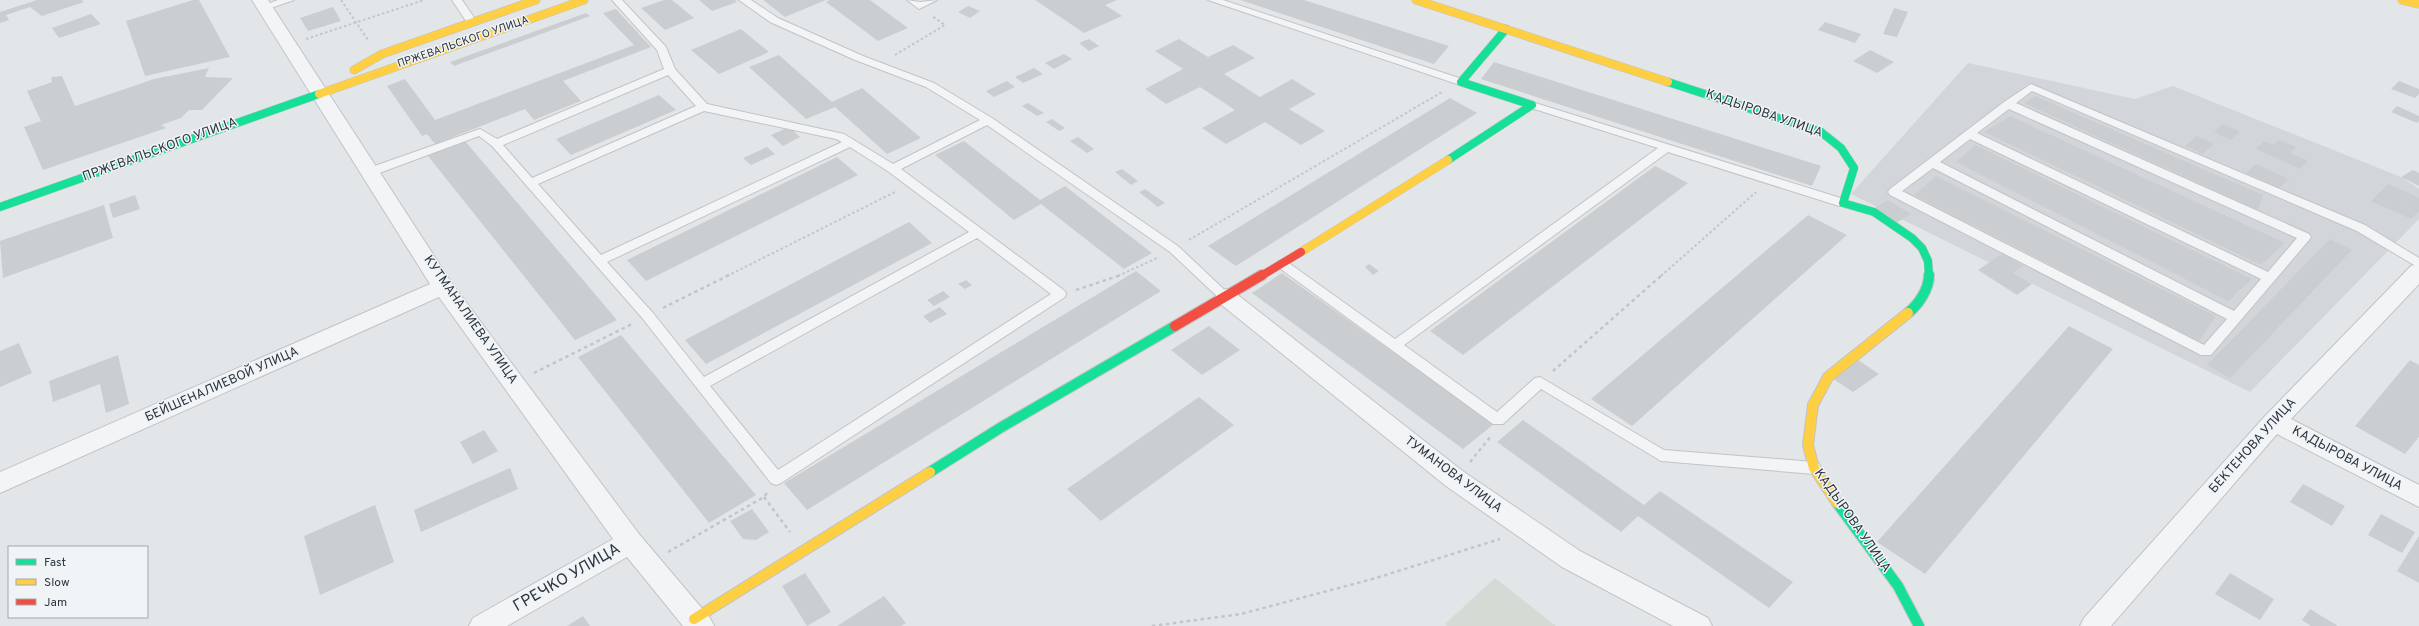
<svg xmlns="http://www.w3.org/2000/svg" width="2419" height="626" font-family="Overpass,sans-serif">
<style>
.built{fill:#d2d6db}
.green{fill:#d5dbd4}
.building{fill:#cbced0}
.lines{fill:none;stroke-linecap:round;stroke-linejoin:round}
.lane-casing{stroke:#c1c4c6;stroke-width:2}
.street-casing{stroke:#c1c4c6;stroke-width:2}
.fast-far1-casing{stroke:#c1c4c6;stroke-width:9}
.fast-casing{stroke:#c1c4c6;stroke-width:12}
.slow-far1-casing{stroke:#c1c4c6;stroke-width:9}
.slow-casing{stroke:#c1c4c6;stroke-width:12}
.jam-far1-casing{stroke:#c1c4c6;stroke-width:9}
.jam-casing{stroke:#c1c4c6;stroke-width:12}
.path-far1{stroke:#c3c6c8;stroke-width:2;stroke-dasharray:2.5 2.5;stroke-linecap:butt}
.path{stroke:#c3c6c8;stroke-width:2.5;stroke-dasharray:3.5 3.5;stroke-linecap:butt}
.lane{fill:#f2f4f5;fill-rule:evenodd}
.street{fill:#f2f4f5;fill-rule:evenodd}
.fast-far1{stroke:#16e098;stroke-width:8}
.fast{stroke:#16e098;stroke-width:10}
.slow-far1{stroke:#ffcf43;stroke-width:8}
.slow{stroke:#ffcf43;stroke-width:10}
.jam-far1{stroke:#f24e42;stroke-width:8}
.jam{stroke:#f24e42;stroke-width:10}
.labels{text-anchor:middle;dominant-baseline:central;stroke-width:3;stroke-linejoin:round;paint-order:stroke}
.far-street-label{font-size:11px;fill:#2b3640;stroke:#f1f4f7}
.street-label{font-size:13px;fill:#2b3640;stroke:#f1f4f7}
.near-street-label{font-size:16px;fill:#2b3640;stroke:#f1f4f7}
</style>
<rect width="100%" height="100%" fill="#e3e6e8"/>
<!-- built -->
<path class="built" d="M1968 63 2135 99 2173 86 2401 177 2419 189V219L2250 392 1851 194Z"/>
<!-- green -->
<path class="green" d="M1495 578 1556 626H1447L1445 624Z"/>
<!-- building -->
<path class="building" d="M37 0H82L84 2 42 16 30 7 6 15 9 20 0 23V12Z
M193 0H199L230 57 145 76 126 21Z
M664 0H672L694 18 665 30 641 8Z
M699 0H735L737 2 712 11Z
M763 0H826L785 17Z
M830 0H870L908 28 878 41 826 2Z
M1035 0H1117L1105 5 1122 16 1084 33Z
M1240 0H1304L1449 46 1434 64Z
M968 6 980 11 970 18 958 12Z
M333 7 341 21 308 31 300 18Z
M1894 8 1908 12 1897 37 1883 34Z
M616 9 651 47 563 81 581 101 534 120 525 109 435 144 427 134 422 136 387 86 405 79 435 120 634 45 603 13Z
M586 13 590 16 454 66 450 62Z
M91 14 101 24 59 38 52 28Z
M1825 22 1861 34 1855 43 1818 30Z
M741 29 769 52 719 74 691 50Z
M1089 39 1099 46 1089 51 1079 43Z
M1179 39 1208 57 1233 45 1255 58 1224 74 1260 97 1292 79 1316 94 1289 109 1325 131 1301 145 1265 122 1226 144 1202 128 1235 110 1200 87 1166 104 1145 89 1183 69 1155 51Z
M1870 50 1894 62 1877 73 1853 61Z
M1064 54 1072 59 1054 69 1045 63Z
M779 55 832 102 862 88 921 138 887 154 835 107 806 119 749 67Z
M1494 62 1821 166 1812 186 1481 79Z
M209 68 205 77 233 78 202 110H189L181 118 161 125 166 128 43 170 24 127 41 121 27 91 52 82 51 77 62 76 75 106 154 79Z
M1034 68 1043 74 1023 83 1015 77Z
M1007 81 1015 87 994 97 986 91Z
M2399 81 2419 89V94L2415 98 2391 89Z
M659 95 676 110 571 155 556 139Z
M2035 96 2263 195 2258 210 2024 103Z
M1450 98 1477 113 1236 266 1208 246Z
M1028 103 1044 113 1037 116 1022 106Z
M2397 106 2419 116V121L2417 123 2391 112Z
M2010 116 2285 243 2261 265 1984 132Z
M1052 119 1065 128 1059 131 1046 122Z
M2223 124 2240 132 2230 140 2214 132Z
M789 127 800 137 783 146 771 135Z
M2197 136 2214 144 2203 154 2185 146Z
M1078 137 1094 149 1087 153 1070 141Z
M2279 140 2296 147 2290 153 2308 161 2300 169 2256 149 2264 141 2273 145Z
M465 141 617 320 575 340 428 156Z
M964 141 1040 200 1065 186 1152 253 1124 269 1041 204 1014 220 935 155Z
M1975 145 2252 279 2228 301 1956 162Z
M767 147 775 154 751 165 743 158Z
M837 157 858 175 646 281 627 260Z
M2256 164 2289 179 2279 188 2246 173Z
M1655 166 1688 183 1463 355 1430 331Z
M1122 169 1138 181 1131 185 1115 172Z
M2413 170 2419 173V186L2401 177Z
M1936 176 2216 316 2199 341 1914 195Z
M2388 184 2411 194 2401 203 2412 194 2419 198V211L2411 219 2371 201Z
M1145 189 1165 203 1158 207 1139 192Z
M135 195 140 209 113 218 109 204Z
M1888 200 1911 214 1896 223 1873 209Z
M104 205 113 238 3 278 0 241Z
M1808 215 1847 235 1632 426 1591 399Z
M909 222 932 243 706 364 685 340Z
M2330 239 2352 250 2230 378 2207 365Z
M2003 253 2023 266 2013 273 2032 284 2017 295 1978 270Z
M1369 264 1379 271 1373 275 1365 267Z
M1136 271 1161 291 807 510 784 483Z
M1282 273 1494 424 1463 449 1252 293Z
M966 280 972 285 965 289 958 284Z
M943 291 950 297 934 306 927 300Z
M940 307 947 314 930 323 923 316Z
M1209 326 1240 350 1202 375 1171 350Z
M2069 326 2113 349 1925 574 1877 542Z
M621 335 756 495 709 523 578 357Z
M19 343 32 373 0 387V351Z
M118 355 129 404 106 413 100 384 53 402 49 381Z
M1858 360 1879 374 1853 392 1832 378Z
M2410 360 2419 365V437L2405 454 2355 426Z
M1199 397 1234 425 1101 521 1067 489Z
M1523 420 1644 505 1660 491 1793 582 1769 608 1638 516 1621 532 1497 442Z
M484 430 498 451 473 464 460 442Z
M510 468 518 489 421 532 414 510Z
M2303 484 2345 506 2332 526 2290 502Z
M375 505 394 562 320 595 304 536Z
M752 509 769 532 756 540 743 539 730 521Z
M2381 514 2415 532 2402 553 2368 535Z
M2419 536V583L2397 571Z
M805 573 831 612 807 626 782 586Z
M2230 573 2274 599 2260 620 2215 594Z
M884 596 906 623 901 626H837Z
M2310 609 2338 626H2311L2302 620Z
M583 616 590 626H567Z"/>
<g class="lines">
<defs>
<path id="lane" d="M278 0H294L265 10 260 7Z
M452 0H462L477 22 476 24H468Z
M612 0H622L666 47 675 69 707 104 844 134 893 164 980 120 926 87 855 60 770 22 739 0H751L778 18 863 56 934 83 992 118 1178 246 1232 297 1226 301 1221 300 1170 252 987 125 901 169 1065 291 1066 294 1065 297 781 483 776 485 771 483 643 319 492 146 479 136 374 175 370 176 364 172 366 169 480 129 497 139 664 69 657 50ZM668 75 696 106 532 178 503 145ZM704 111 836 139 842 142 601 255 538 184ZM850 147 889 172 969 232 704 377 653 313 607 262ZM977 238 1051 294 778 470 710 386Z
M907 0 920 2 937 0 919 9Z
M1208 0H1223L1465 80 1466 82 1461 85 1457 84Z
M2031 84 2365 225 2419 258V268L2357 231 2032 91 2016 103 2309 234 2311 237 2309 240 2211 355H2201L1890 195 1888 192 1890 189 2004 102ZM2009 109 2297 238 2268 272 1977 133ZM1970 139 2261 279 2234 311 1940 162ZM1933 168 2227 319 2204 345 1902 191Z
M1532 102 1847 200 1849 203 1847 206H1839L1668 152 1404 345 1497 412 1535 378 1540 377 1664 450 1814 462 1819 464 1821 468 1819 472 1814 474 1661 461 1541 389 1503 424H1493L1278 267 1276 264 1278 261H1286L1395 339 1658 148 1528 107V103Z"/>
<path id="street" d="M252 0H268L451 282 639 534 710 618 714 626H683L627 557 507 626H469L473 618 613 539 439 297 0 493V472L430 284Z
M2419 264V284L2291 419 2419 485V507L2277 434 2111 626H2080L2084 618 2266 415 2411 266Z
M1226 289 1234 292 1464 472 1580 551 1708 618 1712 626H1673L1562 567 1446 486 1218 302 1215 297 1218 292Z"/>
<path id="fast-far1" d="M1668 82 1821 132 1841 148 1854 168 1843 203 1874 212 1912 238 1922 248 1928 261 1929 276
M1448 160 1532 105 1461 82 1506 29
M0 207 319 94"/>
<path id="fast" d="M1908 313C1919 304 1929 289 1929 275
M930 472 1000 428 1175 326
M1837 503 1898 586 1919 626"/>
<path id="slow-far1" d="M1416 0 1668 82
M2402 0 2419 4
M354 70 382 54 536 0
M319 94 584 0
M1301 252 1448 160"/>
<path id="slow" d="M1837 503 1814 468 1808 445 1813 405 1828 377 1908 313
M694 619 930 472"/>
<path id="jam-far1" d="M1261 276 1301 252"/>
<path id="jam" d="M1175 326 1262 275"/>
</defs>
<!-- lane casing -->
<use href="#lane" class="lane-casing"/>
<!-- street casing -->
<use href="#street" class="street-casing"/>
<!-- fast-far1 casing -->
<use href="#fast-far1" class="fast-far1-casing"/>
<!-- fast casing -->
<use href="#fast" class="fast-casing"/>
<!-- slow-far1 casing -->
<use href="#slow-far1" class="slow-far1-casing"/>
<!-- slow casing -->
<use href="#slow" class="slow-casing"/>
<!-- jam-far1 casing -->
<use href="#jam-far1" class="jam-far1-casing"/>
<!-- jam casing -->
<use href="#jam" class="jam-casing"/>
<!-- path-far1 -->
<path class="path-far1" d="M341 0 368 40
M306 39 424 0
M895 55 945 25 932 16
M1189 240 1442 92
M727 276 895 192
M1118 276 1157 258
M1661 276 1756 192"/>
<!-- path -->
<path class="path" d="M1076 290 1121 275
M663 308 729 275
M1553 371 1662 275
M534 373 632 324
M1470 462 1492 435
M764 497 790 532
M668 552 764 497 767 493
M1152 626 1241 614 1376 578 1500 539"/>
<!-- lane -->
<use href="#lane" class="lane"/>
<!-- street -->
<use href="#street" class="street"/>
<!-- fast-far1 -->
<use href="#fast-far1" class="fast-far1"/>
<!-- fast -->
<use href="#fast" class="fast"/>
<!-- slow-far1 -->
<use href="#slow-far1" class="slow-far1"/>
<!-- slow -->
<use href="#slow" class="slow"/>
<!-- jam-far1 -->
<use href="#jam-far1" class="jam-far1"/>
<!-- jam -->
<use href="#jam" class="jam"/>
</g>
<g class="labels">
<!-- far-street labels -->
<g class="far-street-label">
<text transform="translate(463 42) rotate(-19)">ПРЖЕВАЛЬСКОГО УЛИЦА</text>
</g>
<!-- street labels -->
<g class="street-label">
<text transform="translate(1764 114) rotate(19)">КАДЫРОВА УЛИЦА</text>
<text transform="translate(160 150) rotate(-20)">ПРЖЕВАЛЬСКОГО УЛИЦА</text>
<text transform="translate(470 320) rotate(55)">КУТМАНАЛИЕВА УЛИЦА</text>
<text transform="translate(222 385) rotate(-24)">БЕЙШЕНАЛИЕВОЙ УЛИЦА</text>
<text transform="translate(2253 446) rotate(-48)">БЕКТЕНОВА УЛИЦА</text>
<text transform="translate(2347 459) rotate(28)">КАДЫРОВА УЛИЦА</text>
<text transform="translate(1453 475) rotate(37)">ТУМАНОВА УЛИЦА</text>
<text transform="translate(1852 521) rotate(55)">КАДЫРОВА УЛИЦА</text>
</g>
<!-- near-street labels -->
<g class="near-street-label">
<text transform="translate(567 578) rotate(-30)">ГРЕЧКО УЛИЦА</text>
</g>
</g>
<!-- legend -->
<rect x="8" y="546" width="140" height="72" fill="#f1f4f7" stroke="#a2a8ae"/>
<rect x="16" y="559" width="20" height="6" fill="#16e098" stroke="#a2a8ae"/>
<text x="44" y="566" font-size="12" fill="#2b3640">Fast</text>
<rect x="16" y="579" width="20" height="6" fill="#ffcf43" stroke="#a2a8ae"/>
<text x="44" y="586" font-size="12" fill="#2b3640">Slow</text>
<rect x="16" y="599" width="20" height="6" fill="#f24e42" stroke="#a2a8ae"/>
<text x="44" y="606" font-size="12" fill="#2b3640">Jam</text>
</svg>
